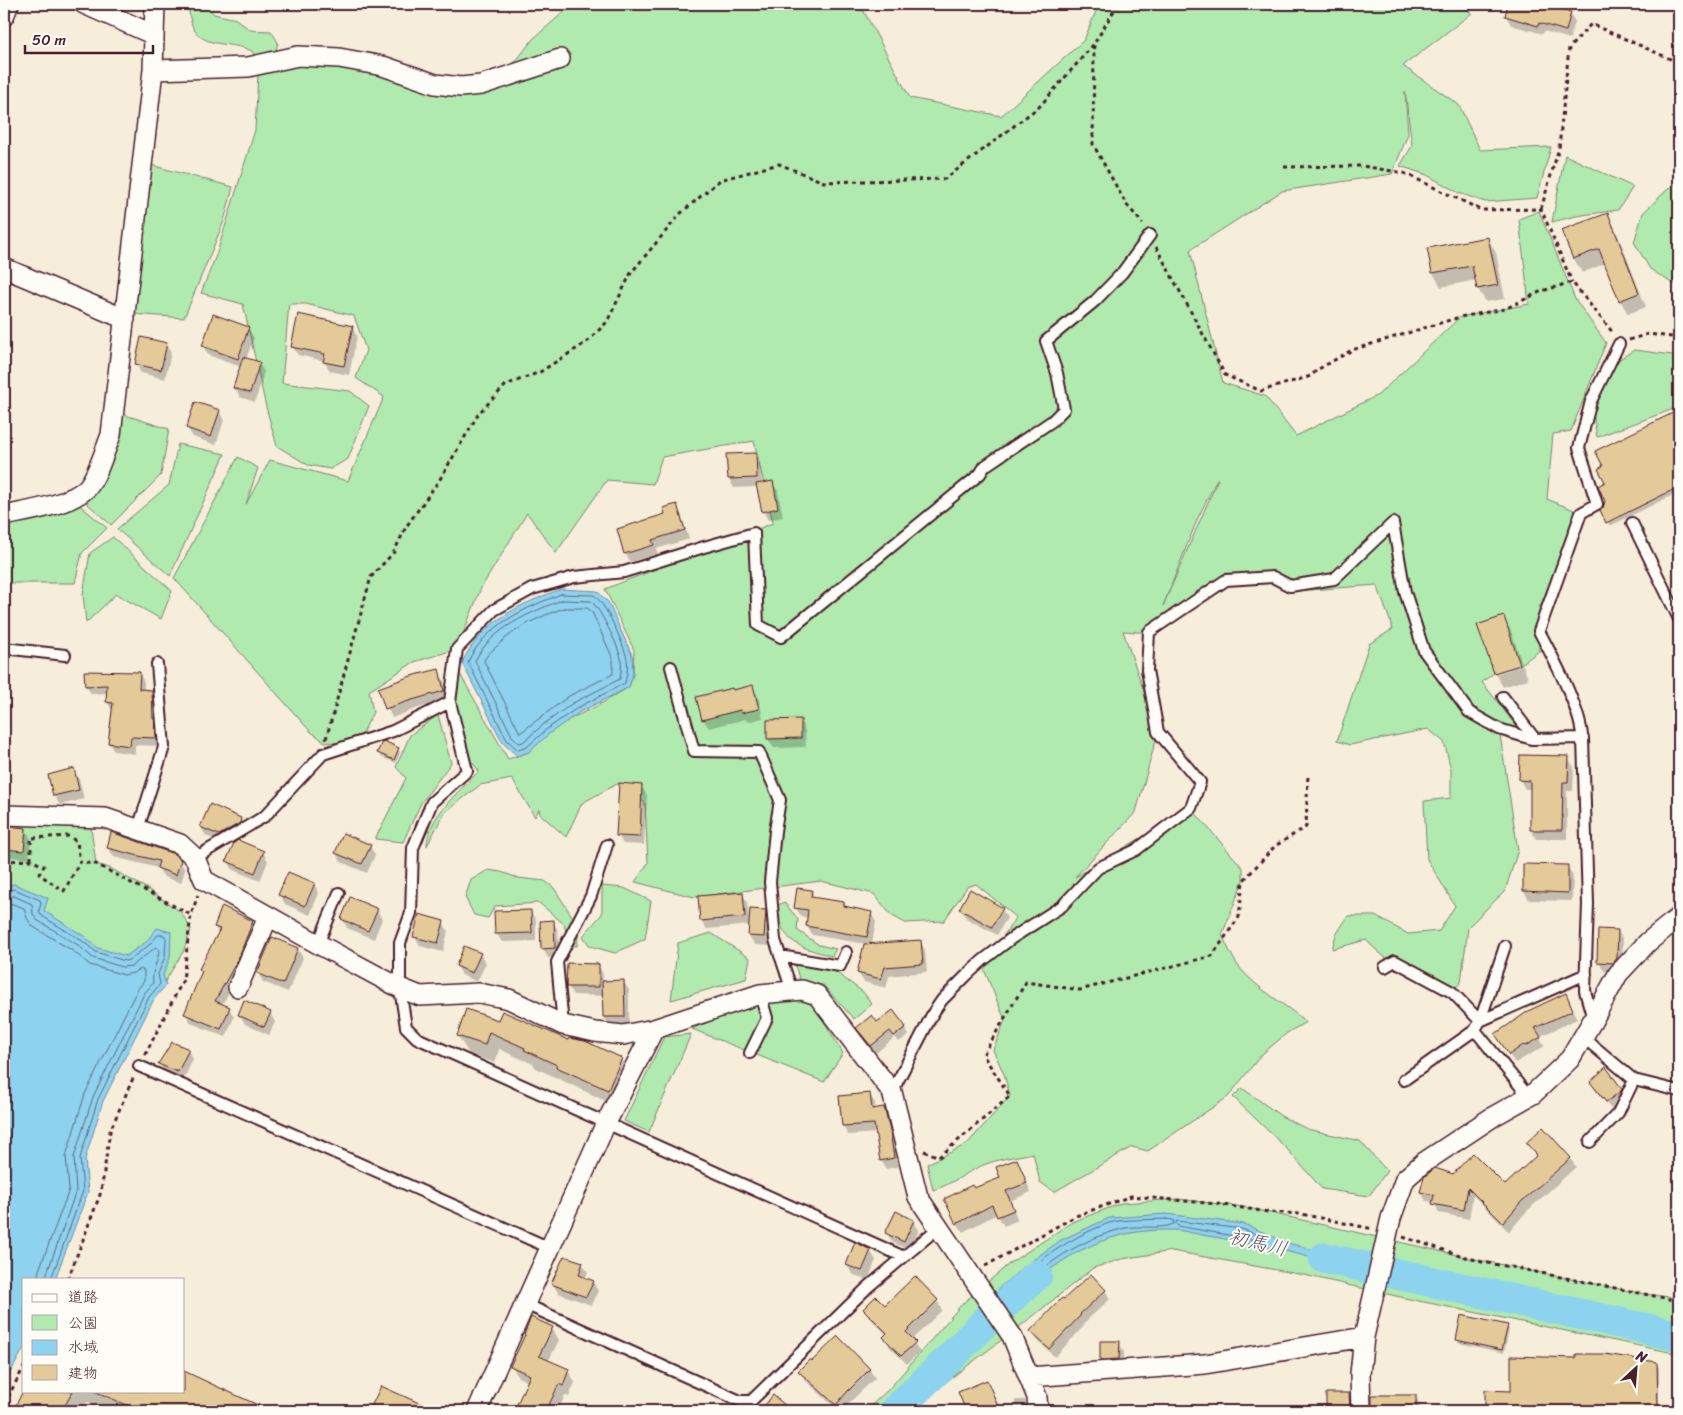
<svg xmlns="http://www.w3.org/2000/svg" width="1683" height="1415" font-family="Sriracha,'Klee One',sans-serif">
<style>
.green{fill:#b0eaaf;stroke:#7d846d;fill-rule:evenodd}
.water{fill:#8dd2ef;stroke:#728aa1}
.shadow{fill:#0003}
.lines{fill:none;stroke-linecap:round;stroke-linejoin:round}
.shore{stroke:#656779;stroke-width:1}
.river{stroke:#8dd2ef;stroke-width:31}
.building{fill:#e4c999;stroke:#4a1f2b}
.lane-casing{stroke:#4a1f2b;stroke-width:14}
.street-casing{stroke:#4a1f2b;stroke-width:22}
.path{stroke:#4a1f2b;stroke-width:3;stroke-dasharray:4 4;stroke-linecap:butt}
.lane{stroke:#fdfcf7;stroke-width:10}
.street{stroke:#fdfcf7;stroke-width:19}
.labels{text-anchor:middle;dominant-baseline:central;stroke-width:4;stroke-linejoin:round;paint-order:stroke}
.water-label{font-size:20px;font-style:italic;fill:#5e5566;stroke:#fdfcf7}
</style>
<rect width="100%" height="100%" fill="#f6eddb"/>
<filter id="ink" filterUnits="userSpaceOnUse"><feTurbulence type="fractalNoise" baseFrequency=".02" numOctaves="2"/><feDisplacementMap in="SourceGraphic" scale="10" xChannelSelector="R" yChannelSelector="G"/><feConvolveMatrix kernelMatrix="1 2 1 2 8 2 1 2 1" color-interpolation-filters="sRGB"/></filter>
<g filter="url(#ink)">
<!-- green -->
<path class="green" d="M188 4H204L214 14 236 19 250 30 271 31 278 42 275 55 254 57 253 52C236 41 208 49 195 31 190 24 189 12 188 4Z
M561 4H860L910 98 1001 116 1084 40 1099 4H1457L1472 13 1403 66 1459 105 1480 150 1551 147 1537 198 1485 202 1459 193 1427 175 1400 166 1412 146 1405 91 1408 134 1392 174 1282 191 1190 250 1223 383 1265 396 1296 436 1378 395 1460 317 1529 304 1519 219 1539 211 1575 299 1606 343 1571 431 1553 434 1547 499 1581 513 1539 608V651L1520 665 1494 673 1482 682 1520 731 1499 729 1518 850 1505 891 1468 927 1461 982 1452 992 1399 969 1375 949 1366 940 1332 949 1336 935 1348 916H1375L1408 934 1439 931 1455 906 1427 859 1424 801 1451 798V769L1444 742 1428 729 1350 745 1337 741 1369 644 1393 629 1377 585 1297 591 1243 573 1229 578 1153 633 1123 631 1158 732 1136 812 1075 877 1191 808 1243 868V881L1222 935C1227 945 1232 958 1239 967 1258 990 1284 1003 1306 1022L1287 1033 1261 1055 1228 1097 1148 1151 1132 1147 1054 1192 1040 1182 1033 1153C1015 1157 995 1159 979 1167 963 1175 950 1185 933 1190L927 1164 967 1144 1010 1096 1004 1074 993 1050 1005 1020 983 967 1016 917 976 884 967 887 944 921 905 923 891 915 874 894 821 881 694 897 635 882 648 863 645 803 619 783 582 803 566 837 540 814 539 809 535 817 512 779 480 785 444 813 427 846C427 817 460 791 479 771L462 750 447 713 453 678 460 674 508 759 529 752 535 736 597 706 629 687 633 674 634 650 605 589 773 523 754 441 662 457 653 484 607 480 556 553 527 513 481 588 457 649 414 662 369 691 373 712 357 745 325 742 310 731 174 578 238 457 258 468 246 504 270 460 348 481 384 397 356 378 366 350 354 316 306 304H289L282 383 350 391 369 406 348 459 330 469 308 465 277 446 266 407 243 304 201 293 217 253 255 130 258 74 313 62 484 92 516 61 533 39 565 11ZM1217 479H1218L1163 606 1197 520Z
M1565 155 1633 187 1618 210 1576 216 1552 222Z
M143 163 233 187 224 221 184 318 133 314Z
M1679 181V283L1673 284 1650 269 1634 242 1643 213 1668 189Z
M1634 350 1673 355 1679 358V407L1597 437 1591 401 1607 367Z
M125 415 169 429 161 475 111 525 77 494 113 416Z
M178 444 225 454 170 576 117 529 169 485Z
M71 498 107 528 82 553 75 583H4V515Z
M113 537 172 591 161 619 116 594 86 623 83 594 90 553Z
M438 715 451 763 421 803 403 842 375 839 406 778 396 767 410 735Z
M4 822 91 828 96 864 110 868 146 888 181 912 191 929 183 952 158 993 4 892Z
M488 870 501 872 518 878 545 881 554 888 579 927 577 946 569 945 564 924 539 903 495 906 488 918 474 915 465 897 471 880Z
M602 886 624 888 651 901 645 939 615 953 590 946 583 936 602 914Z
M784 902 798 919 797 930 819 945 836 949 832 956C799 947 783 944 775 907Z
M711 933 750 958 746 979 671 1000 678 943Z
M794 962H813L834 971 863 992 872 1004 854 1019 823 985 800 981Z
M777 993 814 1005 843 1053 824 1082 692 1029Z
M691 1034 649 1132 624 1121 664 1037Z
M1242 1088 1281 1116 1307 1129 1360 1141 1387 1171 1369 1196 1322 1189 1287 1149 1233 1097Z
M1178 1199 1244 1207 1479 1260 1644 1294 1679 1298V1354L1409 1299 1304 1275 1172 1251 1122 1259 1093 1268 1032 1317 925 1398 912 1411H865L889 1389 962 1304 1010 1263 1072 1222 1122 1203Z"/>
<!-- water -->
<path class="water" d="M561 589 597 591 608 602 632 655 633 674 629 687 580 712 550 733 529 752 517 756 503 743 462 663C481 621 521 604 561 589Z
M14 884 48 898 44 911 84 936 98 948 126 956 146 942 157 928 171 932 170 958 163 975 166 985 154 999 103 1101 85 1159 88 1192 55 1279H24V1348L4 1384V886Z
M1166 1214 1244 1224 1288 1243 1365 1264 1367 1267C1337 1265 1310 1257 1281 1250 1255 1245 1228 1239 1202 1235 1192 1233 1182 1230 1172 1230 1102 1228 1056 1260 1007 1306L998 1289 1022 1268 1061 1240 1109 1218Z"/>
<!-- shadow -->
<path class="shadow" d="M1510 4H1541L1570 13 1575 22 1570 39 1544 31 1543 34 1511 25 1506 16Z
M1607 214 1615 228 1646 307 1628 314 1620 300 1606 263 1582 273 1574 259Z
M1488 239 1496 253 1505 299 1486 302 1478 289 1476 280 1441 287 1433 273 1429 249Z
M352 327 357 336 349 375 330 371 324 361 298 355 292 346Z
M248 328 254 338 246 359 259 363 264 372 255 402 240 397 235 388 241 367 208 355 203 346Z
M166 344 171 353 165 379 141 373 136 364Z
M219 411 224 420 216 445 193 437 187 428Z
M1679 412V492L1610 526 1602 510 1606 501V483L1604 467 1597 452Z
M755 454 760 463 762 484 772 482 778 491 783 517 768 520 763 511 758 487 734 488 729 479 728 455Z
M676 506 681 515 689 539 656 549 658 554 630 562 625 553Z
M1503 617 1511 631 1522 663 1496 671V674L1523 665 1528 679 1503 687 1495 673 1479 625Z
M438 670 443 679 449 700 418 708 392 718 379 689Z
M139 673 144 682V691H152L156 700 157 725 159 728 160 746 135 745V754L114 751 109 743 112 710 107 702 108 693 91 694 86 685Z
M752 687 758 696 763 718 747 722 746 719 709 728 703 719 733 691Z
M800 720 805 730 806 747 774 748 768 739Z
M398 749 400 753 396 763 381 757 379 753Z
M1521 756 1568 758 1574 767 1573 791H1567V839H1536L1531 830 1532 789H1525L1520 780Z
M73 770 79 779 84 799 60 805 54 796 50 776Z
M641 786 647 795 644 845 623 844 618 835Z
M240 819 245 828 225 844 206 836 201 827Z
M26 830 31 839 29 859 11 857 5 848Z
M370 846 375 855 367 873 341 862 336 853Z
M108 848 180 861 185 870 181 883 164 877 158 868 114 857Z
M263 852 268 861 260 881 233 870 228 861Z
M1567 866 1573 876 1572 901 1529 900 1524 891Z
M314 884 319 893 310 915 285 904 280 895Z
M811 891 816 899 844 903 847 908 871 913 876 922 872 944 920 941 925 950 927 972 889 976 886 988 864 982 858 973 866 944 812 935 807 926 808 918 801 916 795 907Z
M742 893 747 902 749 917 765 911 770 920 769 946 755 945 749 936 750 925 707 929 701 920Z
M961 909H1002L1007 918 997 935 966 918Z
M377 910 382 919 374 939 347 928 342 918Z
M530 911 536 920V941L502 942 496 933Z
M553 921 558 931 560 957 548 958 543 949Z
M252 922 258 931 242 968 222 1005 229 1008 234 1017 226 1037 191 1023 186 1014 202 973 200 969 219 934 215 927Z
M443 922 448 931 443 952 420 946 415 937Z
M1618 931 1623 940 1622 968 1618 972 1604 971 1599 962Z
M298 949 303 958 288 992 263 982 258 972Z
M480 954 486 963 477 982 462 975 457 966Z
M598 965 603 974V982L623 981 629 990V1025L610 1026 604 1017V996L573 995 568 986Z
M1566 995 1577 1019 1539 1037 1545 1046 1515 1063 1501 1043Z
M467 1010 621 1059 632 1077 618 1107 536 1068 533 1064 499 1049 495 1063 469 1054 458 1036Z
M893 1011 909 1035 899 1042 895 1037 876 1053 862 1035Z
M270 1013 275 1022 269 1035 245 1024 240 1015Z
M188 1050 193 1059 183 1081 165 1073 160 1064Z
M1591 1082 1621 1090 1626 1099 1625 1101 1612 1110 1596 1091Z
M869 1094 875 1103V1110L883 1108 889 1118 895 1141 898 1167 886 1169 881 1160 877 1133 848 1135 843 1126 840 1097Z
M1527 1143 1570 1158 1576 1167 1526 1212 1509 1232 1473 1195 1469 1219 1439 1213 1434 1202 1426 1201 1421 1192 1425 1178 1505 1186 1537 1156Z
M1017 1161 1031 1192 1010 1201 1018 1220 1004 1226 997 1214 963 1232 957 1223 974 1190 1002 1178Z
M913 1221 919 1230 909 1250 892 1242 887 1233Z
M870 1251 876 1260 868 1280 852 1274 847 1265Z
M582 1263 588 1272 585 1279 593 1282 598 1291 591 1305 558 1293 553 1284Z
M1105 1290 1110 1299 1084 1323 1085 1325 1055 1357 1037 1340 1032 1331 1064 1301Z
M937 1301 942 1310 912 1340 920 1352 907 1364 890 1347 885 1338 887 1335 870 1318 864 1309Z
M1507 1326 1509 1330 1504 1353 1459 1343 1457 1339Z
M552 1328 559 1340 548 1362 568 1370 575 1382 569 1397 565 1395 558 1411H515L528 1382 518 1377 512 1366Z
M1101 1342 1119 1343 1124 1352V1368L1106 1369 1101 1360Z
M1656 1363 1659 1367V1411H1486L1487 1391 1512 1392Z
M869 1369 875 1378 851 1401 844 1411H839L805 1380 800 1371Z
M184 1373 267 1411H110L87 1402 82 1411H11V1410L14 1411 25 1391H184Z
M987 1382 1001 1411H968L960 1393Z
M381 1387 434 1411H370Z
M1327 1394H1349L1354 1403V1411H1327Z
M1415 1396 1420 1405V1411H1372L1373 1397Z
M1015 1400H1025L1030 1411H1015Z
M497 1408 504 1411H496Z"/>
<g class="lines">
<!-- shore -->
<path class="shore" d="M561 594 594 595C607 606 621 639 626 655 629 664 627 674 625 683L577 708 547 729 527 747 518 750 507 740 468 662C485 625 526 608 561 594Z
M562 600 591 601C600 608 618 646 621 658 622 665 621 672 620 679L573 703 544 724 523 742 519 743 512 736 475 661C490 629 531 612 562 600Z
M564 608H587L592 612 613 659V674L569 696 520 733 484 661C486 655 492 651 496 647 516 627 539 617 564 608Z
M4 891 14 889 40 900 41 903 39 911 42 916 81 940 96 952 125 961 129 960 148 946 158 935H164L166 938 165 957 158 974 160 984 149 997 98 1099 80 1158 83 1191 51 1279
M4 897 14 896 32 904 33 914 37 920 78 945 93 958 122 967 132 966 156 947 159 949C159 962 151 969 153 983L144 994 93 1097 74 1157 76 1191 45 1279
M4 904H13L24 908 27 918 32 926 73 951 90 965 124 975 133 973 141 969 144 971V981L137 990 85 1094 66 1156 69 1190 39 1270 37 1279
M1166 1219 1173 1220 1174 1224C1159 1230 1140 1225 1125 1228 1080 1239 1044 1265 1010 1296L1008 1295 1005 1292 1006 1289C1036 1262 1070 1237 1109 1223 1121 1219 1152 1220 1166 1219Z
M1177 1221 1242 1229 1258 1235 1259 1238 1256 1240 1178 1226 1176 1224Z"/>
<!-- river -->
<path class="river" d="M1324 1258 1679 1336
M894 1411 949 1359 988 1319 1037 1275"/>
</g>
<!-- building -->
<path class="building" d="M1508 4H1543L1571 12 1566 31 1539 23 1538 26 1505 16Z
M1608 213 1639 293 1619 301 1599 249 1573 259 1561 230Z
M1488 237 1498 285 1477 289 1472 266 1432 273 1427 248Z
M213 314 249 327 238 359 202 346Z
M298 314 353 326 344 366 323 362 325 354 291 347Z
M141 337 167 343 161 370 135 364Z
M243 357 260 362 250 393 233 388Z
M195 402 220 410 211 437 186 428Z
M1679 410V487L1606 523 1600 510 1603 508 1605 501 1598 486 1605 482 1598 469 1603 466 1595 451Z
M756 453 757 478 728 479 726 454Z
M773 481 778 508 762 512 756 484Z
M677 504 685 530 652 540 654 545 624 554 617 529 665 514 663 508Z
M1504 616 1520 665 1494 673 1477 625Z
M439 669 444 691 412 700 385 709 378 688 411 676Z
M84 671 140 672 139 689 152 690 153 719H155L156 738 131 737 130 746 108 743 113 703 106 702 107 685 85 686Z
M753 685 759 709 741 713 740 710 702 720 696 697 732 688 733 690Z
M801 719V738L767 739V720Z
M384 741 399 748 394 760 377 753 382 742Z
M1520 755 1569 756 1568 782H1563L1562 830H1530V781L1519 780Z
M74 768 79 790 53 796 48 775Z
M619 783 642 785 640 837 616 836Z
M210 804 241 818 240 823 219 835 200 827Z
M6 826 26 828 24 851 4 849Z
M111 832 174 854 181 860 176 875 157 868 159 861 107 848Z
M343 833 371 845 362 864 335 853Z
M238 840 264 851 255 873 226 861 234 843Z
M1523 864 1568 865V893L1523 891Z
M288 872 315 883 305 906 278 895Z
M797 888 812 890 811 897 844 902V906L872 912 867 937 806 926 808 910 794 908Z
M970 889 1003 908 992 927 959 909Z
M743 892 745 917 700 921 698 896Z
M350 897 378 909 368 931 341 919Z
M222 906 253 921 238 959 215 1001 230 1007 221 1029 184 1014 202 971 199 969 220 929 214 927Z
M750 909 766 910 764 937 748 936Z
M531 910 532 933 495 934 494 911Z
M419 914 444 921 438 943 413 937Z
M554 920 555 948 541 949 540 921Z
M1598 929 1618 930 1617 958 1613 963 1597 962Z
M272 937 298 948 283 984 257 973Z
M921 940 923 964 885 967 881 979 857 973 864 944Z
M464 946 481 953 472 973 456 966Z
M567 963 599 964V987H566Z
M624 980 625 1017H603L602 981Z
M1566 993 1573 1010 1535 1028 1541 1037 1526 1046 1523 1045 1509 1055 1495 1034 1530 1010Z
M244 1000 271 1012 264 1027 238 1015Z
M466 1009 498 1020 502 1011 568 1040 569 1038 585 1041 622 1058 608 1090 556 1067 557 1065 524 1050 525 1048 489 1032 485 1045 457 1036Z
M893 1010 906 1027 894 1036 890 1031 871 1046 856 1028 872 1015 877 1022Z
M172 1042 189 1049 178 1072 158 1064Z
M1606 1067 1622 1089 1620 1092 1606 1102 1590 1082Z
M870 1093 872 1109 884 1107 890 1131 894 1158 880 1161 874 1124 842 1126 839 1096Z
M1543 1127 1571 1158 1521 1202 1503 1223 1468 1188 1464 1210 1432 1204 1434 1195 1420 1192 1424 1177 1430 1172 1435 1168 1453 1174 1473 1153 1505 1185 1537 1155 1526 1143Z
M1017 1159 1027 1183 1006 1191 1014 1210 997 1217 992 1205 956 1224 944 1199 972 1185 974 1188 1000 1178 996 1167Z
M896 1211 914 1220 904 1242 885 1233Z
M855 1242 871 1250 862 1271 846 1265Z
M564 1256 583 1262 579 1275 594 1281 586 1297 551 1284Z
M1091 1274 1106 1290 1080 1314 1081 1315 1049 1349 1030 1331 1062 1298 1064 1299Z
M915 1276 938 1300 906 1332 916 1342 901 1356 883 1337 887 1333 863 1309 876 1296 885 1305Z
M1461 1315 1508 1325 1502 1350 1456 1340Z
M531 1317 553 1327 539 1356 569 1369 563 1386 559 1384 546 1411H514L530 1375 510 1366 525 1335H524Z
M838 1336 870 1369 847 1392 836 1405 798 1371 810 1359 812 1361Z
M1100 1341H1120L1119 1359 1100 1360Z
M1576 1354H1605L1657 1362 1658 1411H1485V1390L1511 1391V1356L1576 1358Z
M184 1371 216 1386 271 1411H141L94 1391H184Z
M987 1380 998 1406 987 1411H966L958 1392Z
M381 1386 437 1411H369Z
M23 1391H73L62 1411H13Z
M1326 1393H1349L1350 1411H1326Z
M773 1395 792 1411H760Z
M1372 1395H1416V1411H1372Z"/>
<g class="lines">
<defs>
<path id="lane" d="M1632 523 1679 619
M4 648 65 655
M671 667 694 751 759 752 780 800 775 831 770 882 775 940 792 991
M1503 697 1535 739
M1582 743C1585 716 1552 656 1539 631L1581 513 1597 504 1579 448 1591 401 1619 344
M138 829 164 747 157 664
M195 858 265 816 323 754 393 731 450 702
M318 944 339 893
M780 956 840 966 846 952
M1385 967 1395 961 1452 992 1480 1021 1505 946
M563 1025 557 962 591 896 607 845
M1583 1037 1634 1080 1679 1091
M750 1053 767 1018 760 994
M139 1066 550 1248
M1404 1080 1475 1030
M892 1092 933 1013 942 1000 967 975 982 961 1012 938 1062 906 1098 868 1136 850 1191 808 1200 782 1158 732 1147 670 1149 632 1226 580 1273 577 1290 586 1334 579 1393 523 1405 592 1424 651 1469 712 1499 729 1532 739 1583 738 1588 904 1585 991 1593 1019
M1529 1097 1475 1030 1480 1021 1586 974
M1590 1142 1618 1113 1634 1080
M904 1257 417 1038 406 1027 400 988V943L411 913 413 848 432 802 467 771 450 702 457 649 494 610 532 589 574 577 624 572 704 547 754 533 758 625 781 637 980 474 985 466 1052 421 1064 409 1057 373 1046 341 1095 301 1122 273 1150 235
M525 1304 740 1401H751L868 1287 938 1228"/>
<path id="street" d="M84 4 154 35
M4 16 9 4
M153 70 248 67 298 56 339 58 383 66 435 84 461 87 481 85 560 59
M4 268 125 319
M4 516C27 511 70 505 87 488 97 477 105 450 111 435L153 70 155 4
M4 815 105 818 180 844 195 858 204 880 318 944 400 988 420 996 479 993 509 999 563 1025 595 1032 623 1035 654 1029 760 994 802 990 817 995 892 1092 918 1197 1012 1336 1037 1397 1038 1411
M238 987 268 917
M1029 1377 1205 1364 1364 1337
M477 1411 606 1123 654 1029
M1361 1411 1360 1374 1364 1337 1391 1218 1405 1179 1423 1163 1494 1116 1533 1094 1570 1059 1593 1020 1618 974 1648 942 1679 917"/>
</defs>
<!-- lane casing -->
<use href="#lane" class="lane-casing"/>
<!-- street casing -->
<use href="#street" class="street-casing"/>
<!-- path -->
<path class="path" d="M1118 4 1094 44 1093 144 1126 204 1143 224
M1284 167 1362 166 1404 173 1481 210 1541 209 1572 282
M1541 209 1559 148 1569 48 1591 24 1673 60
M1156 247 1225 375 1261 391 1311 376 1317 370 1352 350 1460 317 1505 309 1542 291 1572 282 1614 334
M1629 340 1648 334 1679 338
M326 739 371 577 394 552 406 527 440 479 479 413 506 385 540 372 587 342 607 322 631 273 681 213 720 180 779 164 824 182 945 179 1040 106 1094 44
M31 860V838L69 836 77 842 80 862
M4 861 31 860 44 866 39 874 64 891 80 862 96 864 191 915
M145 1055 183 980 191 915 198 895
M924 1151 939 1157 1010 1096 983 1055 1026 982 1080 990 1212 956 1239 917 1243 881 1275 846 1306 827 1308 774
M1403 1237 1482 1262 1511 1267 1679 1301
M985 1266 1076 1216 1131 1196 1217 1204 1268 1212 1301 1214 1373 1229
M68 1279 101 1192 110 1131 134 1076
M4 1404 24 1367"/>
<!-- lane -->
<use href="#lane" class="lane"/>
<!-- street -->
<use href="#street" class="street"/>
</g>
</g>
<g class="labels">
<!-- water labels -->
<g class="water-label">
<text transform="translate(1258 1243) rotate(13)">初馬川</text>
</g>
</g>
<!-- margin -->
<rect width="1683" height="1415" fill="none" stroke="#fdfcf7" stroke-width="20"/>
<rect x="10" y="10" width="1663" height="1395" fill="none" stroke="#4a1f2b" stroke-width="2" filter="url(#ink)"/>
<!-- legend -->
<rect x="22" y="1278" width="162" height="115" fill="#fdfcf7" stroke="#b5a4a5"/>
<rect x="32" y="1294" width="25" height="8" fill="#fdfcf7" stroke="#b5a4a5"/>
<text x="68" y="1302" font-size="15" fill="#4a1f2b">道路</text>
<rect x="32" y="1315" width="25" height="15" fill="#b0eaaf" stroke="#b5a4a5"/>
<text x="68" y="1328" font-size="15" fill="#4a1f2b">公園</text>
<rect x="32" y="1340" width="25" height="15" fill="#8dd2ef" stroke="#b5a4a5"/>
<text x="68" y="1352" font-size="15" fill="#4a1f2b">水域</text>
<rect x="32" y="1365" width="25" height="15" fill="#e4c999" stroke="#b5a4a5"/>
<text x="68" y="1378" font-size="15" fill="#4a1f2b">建物</text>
<!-- north arrow -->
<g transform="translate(1636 1368) rotate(26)" stroke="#fdfcf7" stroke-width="4" paint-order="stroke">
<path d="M0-4L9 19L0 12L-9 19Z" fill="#4a1f2b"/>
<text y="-8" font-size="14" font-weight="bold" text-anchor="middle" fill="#4a1f2b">N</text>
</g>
<!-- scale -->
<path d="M25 45v8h128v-8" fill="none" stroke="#4a1f2b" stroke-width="2.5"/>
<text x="32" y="45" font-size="15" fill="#4a1f2b" stroke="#fdfcf7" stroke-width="4" paint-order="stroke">50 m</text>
</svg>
